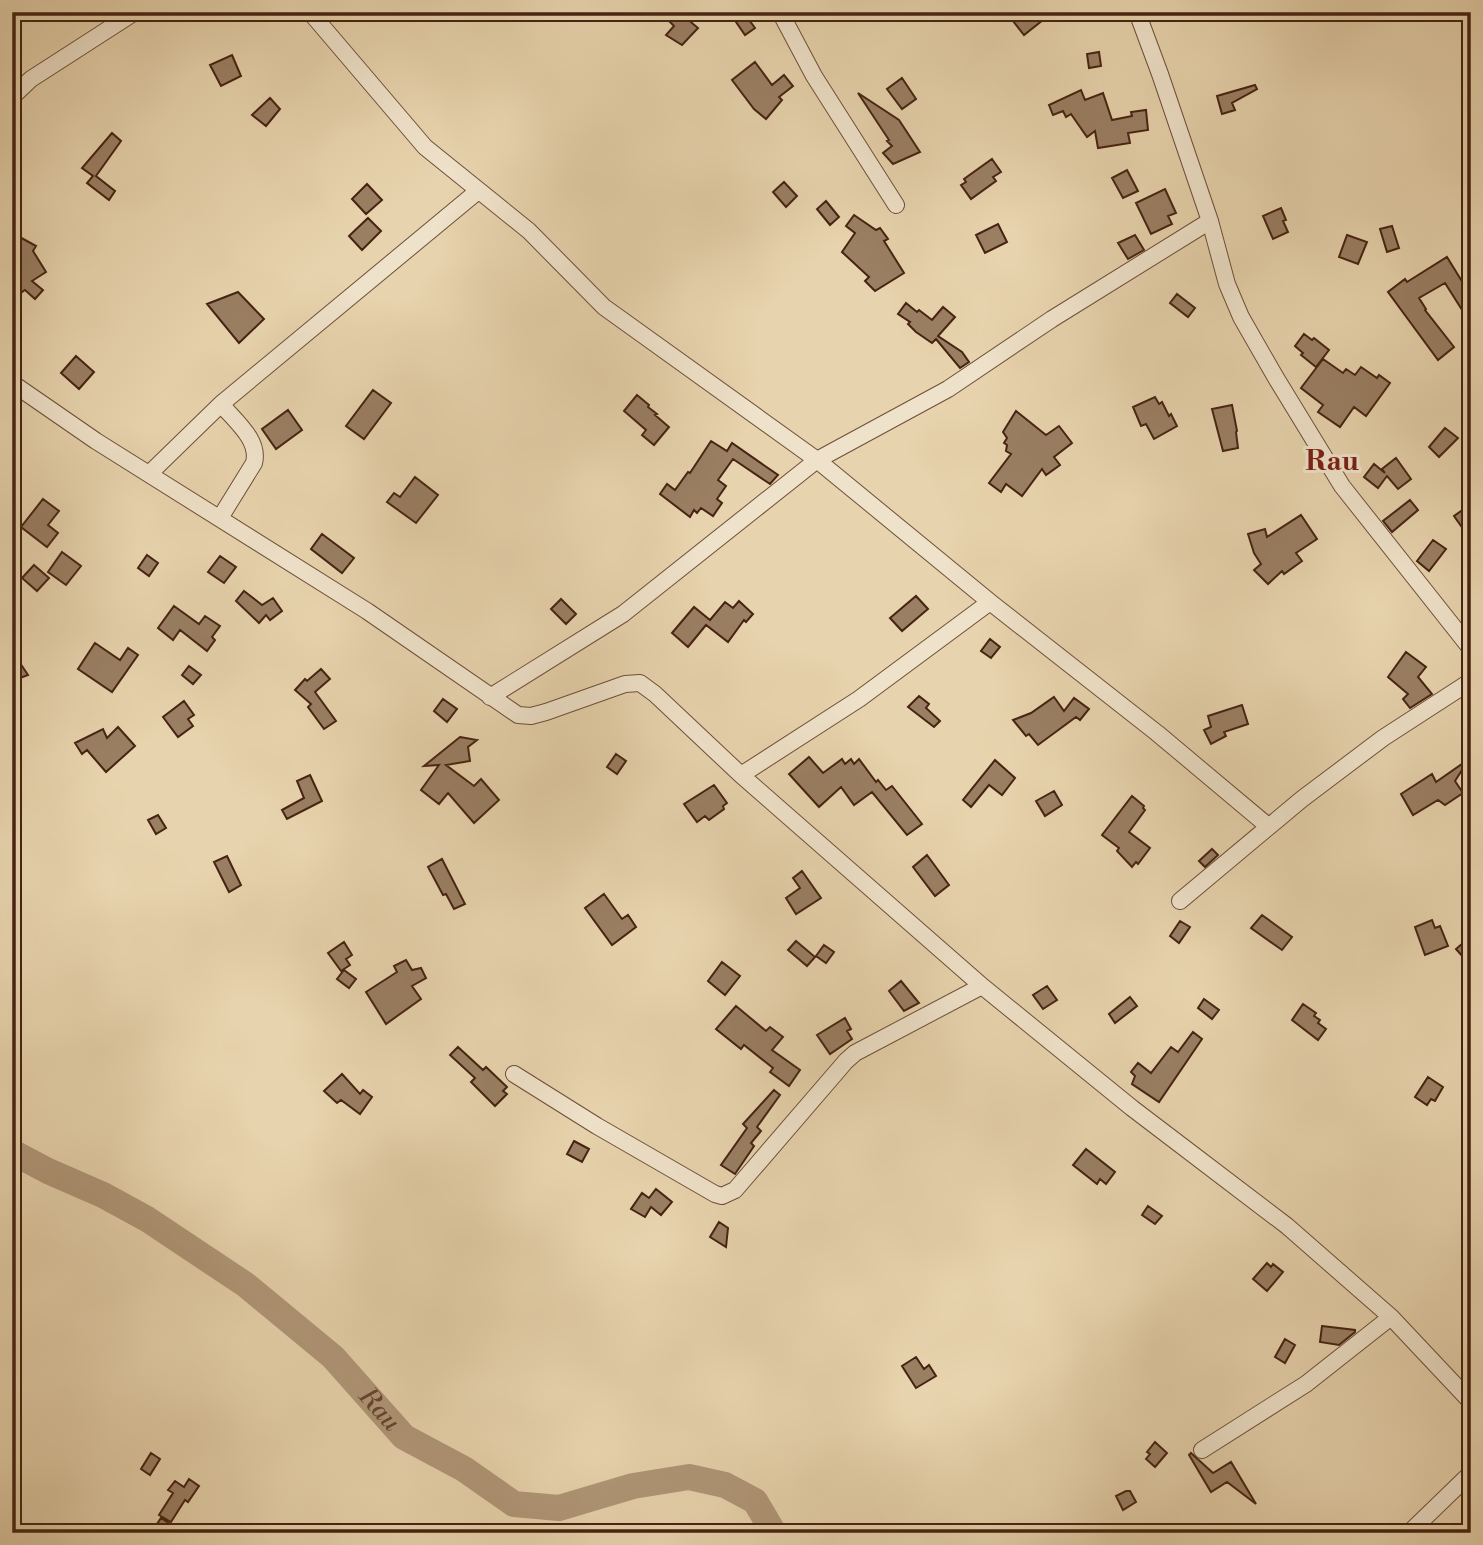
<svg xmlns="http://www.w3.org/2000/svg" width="1483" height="1545" font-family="'Libre Bodoni',serif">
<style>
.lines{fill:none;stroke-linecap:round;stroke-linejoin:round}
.river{stroke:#b09778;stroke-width:26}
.building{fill:#9a7f63;stroke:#462312;stroke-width:2}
.street-casing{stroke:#6e4f39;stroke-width:18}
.street{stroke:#efe2ca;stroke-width:16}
.labels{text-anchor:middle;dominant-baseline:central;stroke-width:6;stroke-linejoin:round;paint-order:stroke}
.water-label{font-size:26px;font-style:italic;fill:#664631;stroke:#efe2ca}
.quarter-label{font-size:28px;font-weight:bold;fill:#7a1f14;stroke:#efe2ca}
</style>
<rect width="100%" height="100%" fill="#e7d3ad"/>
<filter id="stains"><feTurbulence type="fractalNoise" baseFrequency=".00286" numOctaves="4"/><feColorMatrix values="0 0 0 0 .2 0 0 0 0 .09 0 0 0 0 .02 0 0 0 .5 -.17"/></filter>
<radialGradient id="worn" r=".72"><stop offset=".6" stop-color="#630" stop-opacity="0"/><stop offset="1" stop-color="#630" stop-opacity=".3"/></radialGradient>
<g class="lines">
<!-- river -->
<path class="river" id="s1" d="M12 1152 48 1171 103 1195 147 1219 246 1285 333 1357 404 1437 464 1469 514 1504 559 1508 633 1486 689 1477 725 1485 755 1501 774 1533"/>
</g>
<!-- building -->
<path class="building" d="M679 12 698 28 682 45 666 35 674 26 670 22Z
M1006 12H1053L1024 35Z
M744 13 755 28 745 35 734 19Z
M1099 52 1101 66 1089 68 1087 54Z
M232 55 241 76 221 86 210 65Z
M755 62 772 85 784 75 793 86 779 97 782 100 766 119 754 109 732 80Z
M902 78 916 99 902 109 887 89Z
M1255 85 1257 89 1232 103 1235 110 1222 114 1217 96Z
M1081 90 1085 100 1103 93 1112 120 1132 116 1131 112 1146 110 1148 130 1128 133 1130 143 1098 148 1095 131 1087 137 1071 114 1066 117 1063 111 1053 115 1049 105Z
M858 93 899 120 920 152 893 164 883 153 892 146 887 141 889 140Z
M270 98 280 109 266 126 252 115Z
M112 133 121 141 96 176 115 191 109 200 87 183 93 176 82 168Z
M992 159 1001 172 993 177 996 181 971 199 961 185 966 182 964 179Z
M1127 170 1138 191 1123 198 1112 178Z
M784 182 797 196 786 207 773 192Z
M367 184 382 200 366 214 352 199Z
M1165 189 1176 213 1168 216 1172 224 1151 234 1136 203Z
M826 201 839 217 830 225 817 209Z
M1281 208 1286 220 1283 221 1288 232 1273 239 1263 216Z
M854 215 876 230 880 228 888 239 884 241 904 273 875 291 865 281 869 277 842 252 855 233 846 226Z
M368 218 381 231 362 250 349 236Z
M998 224 1007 242 985 253 976 235Z
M1392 226 1399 248 1387 252 1380 229Z
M16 235 36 246 33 251 46 272 32 281 43 290 35 299 25 290 12 299V241Z
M1135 235 1144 250 1128 259 1118 243Z
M1347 235 1367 242 1358 264 1339 257Z
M1447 257 1471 296V324L1445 283 1419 298 1426 309 1425 310 1454 347 1438 360 1388 292 1405 279 1407 282Z
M238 292 264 319 239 343 207 304Z
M1177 294 1195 308 1188 317 1170 303Z
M906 303 917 312 919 310 932 320 943 307 955 317 938 336 962 352 969 362 960 368 936 339 932 343 916 332 908 324 910 322 898 314Z
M1304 334 1312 340 1314 338 1329 350 1316 367 1301 355 1303 353 1295 346Z
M76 356 94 372 79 389 61 373Z
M1323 359 1343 373 1346 369 1355 375 1361 367 1377 378 1379 375 1390 383 1366 416 1354 407 1340 427 1318 412 1323 405 1301 388Z
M373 390 391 403 364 439 346 426Z
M637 395 649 405 648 407 657 414 655 415 669 427 654 445 642 435 646 430 624 411Z
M1155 397 1159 404 1162 402 1169 416 1171 414 1177 426 1154 439 1146 424 1141 426 1133 407Z
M1232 405 1237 431 1236 432 1238 448 1223 451 1212 409Z
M288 410 302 430 276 449 262 429Z
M1016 411 1046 435 1059 426 1072 443 1054 457 1060 465 1046 475 1042 469 1022 496 1006 484 1001 492 989 483 1011 454 1006 451 1007 445 1004 443 1007 438 1003 432Z
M1445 428 1458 438 1439 457 1429 447Z
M711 441 727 451 732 443 778 475 770 484 733 459 718 480 726 486 717 499 722 503 713 516 701 508 697 513 694 510 690 517 660 494 667 484 675 490 688 472 690 473Z
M1396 458 1411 479 1398 489 1387 476 1378 488 1364 477 1374 464 1385 473 1382 469Z
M415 477 438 495 416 523 387 502 394 493 400 497Z
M43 499 59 511 48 525 58 533 47 547 21 527Z
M1410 500 1418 510 1392 532 1383 521Z
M1471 504V540L1454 516Z
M1301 515 1317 539 1296 553 1302 561 1284 574 1282 571 1268 584 1254 570 1261 564 1254 553 1248 534 1265 529 1267 537Z
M322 534 354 558 342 573 311 549Z
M1433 540 1446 549 1429 571 1417 561Z
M62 552 81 566 66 585 48 572Z
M147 555 158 563 149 576 138 568Z
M220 556 236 567 224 583 208 572Z
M34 565 49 578 37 591 22 578Z
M244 591 262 605 273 598 282 611 270 620 266 615 259 623 236 601Z
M916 596 928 609 902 631 890 618Z
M561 599 576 614 566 624 551 609Z
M739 601 753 614 746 622 744 620 728 642 706 625 688 647 672 633 694 607 710 620 725 602 733 608Z
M174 606 199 624 205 616 220 626 212 637 215 640 207 651 180 630 173 640 158 628Z
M990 639 1000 647 991 658 981 651Z
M95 643 120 660 128 648 138 655 112 692 78 669Z
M12 651 28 675 12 681Z
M1406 652 1426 667 1418 677 1432 694 1410 708 1403 699 1408 694 1388 677Z
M189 666 201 675 193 684 182 675Z
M321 669 330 679 315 692 336 721 324 729 308 707 311 704 295 690 305 679 307 681Z
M919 696 929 704 926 708 940 721 934 727 908 707Z
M1054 697 1064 711 1074 698 1089 709 1080 720 1076 717 1038 745 1029 734 1026 736 1013 720 1031 713Z
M443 699 457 709 447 722 434 711Z
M184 701 194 715 188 719 193 726 178 737 163 717Z
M1242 705 1248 724 1224 732 1226 736 1211 744 1204 730 1211 727 1208 716Z
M118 727 135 746 106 772 87 750 82 754 75 743 103 729 107 738Z
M460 737 477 740 468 747 470 761 446 765 474 786 481 779 499 800 474 823 448 793 439 804 421 790 439 765 424 766Z
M616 754 626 761 617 774 607 767Z
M809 757 823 773 842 759 845 764 851 759 854 764 859 759 876 782 878 780 886 790 892 786 922 824 907 835 872 792 854 805 841 787 819 807 789 774Z
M1469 759 1455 781 1463 793 1445 805 1438 800 1413 815 1401 794 1432 774 1436 782Z
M995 760 1015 778 1002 795 989 785 971 807 963 800Z
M310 775 322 801 287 819 282 810 304 798 297 781Z
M714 785 727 803 723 806 724 809 709 820 705 816 697 822 684 804Z
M1054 791 1062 805 1045 816 1036 801Z
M1132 796 1144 806 1143 808 1145 810 1129 832 1150 848 1138 864 1136 862 1132 867 1117 851 1119 848 1102 835Z
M158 815 166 828 156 834 148 820Z
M1212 849 1218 855 1205 867 1199 861Z
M927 855 949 885 935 896 913 867Z
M227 856 241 885 229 892 214 862Z
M442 859 465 904 454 909 446 894 443 895 428 867Z
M802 871 821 898 796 914 786 898 800 888 793 878Z
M604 894 622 919 628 915 636 927 612 945 585 908Z
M1262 915 1292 937 1282 950 1251 928Z
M1432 920 1435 928 1440 926 1448 946 1425 955 1415 927Z
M1180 921 1190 927 1179 943 1170 936Z
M1471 936V966L1456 949Z
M796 941 815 957 807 966 788 950Z
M344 942 352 955 346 959 350 965 341 971 328 953Z
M824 945 834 952 826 963 816 956Z
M406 960 412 970 421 968 426 978 412 986 421 999 386 1024 366 992 397 972 394 966Z
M722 962 740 976 725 995 708 981Z
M344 970 356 979 349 988 337 979Z
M901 981 919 1003 904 1011 889 991Z
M1047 986 1057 1000 1043 1009 1033 995Z
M1130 997 1137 1006 1115 1023 1109 1014Z
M1204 999 1219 1010 1212 1019 1198 1008Z
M1303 1004 1316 1013 1314 1016 1320 1020 1318 1023 1326 1029 1318 1040 1292 1020Z
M736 1006 766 1031 770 1027 783 1037 772 1050 800 1070 789 1086 770 1072 773 1068 744 1045 741 1049 716 1029Z
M845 1018 851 1029 847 1031 852 1039 830 1054 817 1035Z
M1193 1032 1202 1039 1159 1102 1132 1084 1135 1076 1131 1072 1138 1063 1151 1073 1171 1047 1178 1052Z
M458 1047 483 1070 486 1067 507 1087 503 1091 507 1094 495 1106 471 1082 475 1078 450 1055Z
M342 1074 360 1094 363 1090 372 1097 360 1114 341 1100 337 1103 324 1091Z
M1428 1077 1443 1087 1435 1101 1431 1099 1427 1105 1415 1097Z
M774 1090 780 1095 757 1127 761 1131 751 1143 754 1146 735 1174 721 1165 747 1128 743 1124Z
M574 1141 589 1149 582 1162 567 1154Z
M1086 1149 1115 1172 1106 1184 1100 1179 1097 1184 1073 1165Z
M656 1189 672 1202 661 1215 651 1207 645 1217 631 1209 642 1193 649 1198Z
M1148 1206 1162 1216 1155 1224 1142 1215Z
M719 1222 728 1228 726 1247 710 1237Z
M1267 1263 1271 1267 1273 1264 1283 1272 1267 1291 1253 1279Z
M1322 1326 1355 1330V1332L1339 1345 1320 1342Z
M1285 1339 1295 1345 1285 1363 1275 1357Z
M916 1357 924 1369 929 1365 936 1376 916 1388 902 1366Z
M1155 1442 1167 1453 1155 1467 1146 1459 1150 1454 1147 1452Z
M151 1453 160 1459 150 1475 141 1469Z
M1191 1453 1213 1473 1231 1462 1256 1504 1227 1482 1211 1492 1189 1455Z
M189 1479 199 1486 188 1502 185 1500 171 1522 159 1515 173 1493 168 1490 175 1481 184 1487Z
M1126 1491H1130L1136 1502 1123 1510 1116 1496Z
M161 1518 184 1533H151Z"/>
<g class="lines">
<defs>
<path id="street" d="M310 12 425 147 529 231 604 307 817 460 990 602 1157 733 1268 826
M780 12 814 76 896 205
M1137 12 1160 74 1210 221 1227 284 1241 317 1276 378 1342 486 1471 649
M12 97 31 79 135 12
M12 383 96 441 367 611 518 715 531 716 546 712 625 684 640 683 655 694 741 775 982 986 1132 1108 1287 1226 1391 1317 1471 1402
M149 474 221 404 478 191
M220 518 254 463C260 440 235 421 221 404
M490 697 623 614 817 460 948 389 1052 319 1210 221
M741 775 859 699 990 602
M1180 901 1302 799 1383 738 1471 681
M514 1074 597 1126 715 1194 722 1196 735 1190 846 1061 855 1053 982 986
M1202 1450 1306 1384 1391 1317
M1409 1533 1471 1473"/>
</defs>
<!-- street casing -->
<use href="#street" class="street-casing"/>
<!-- street -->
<use href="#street" class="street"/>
</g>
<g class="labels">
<!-- water labels -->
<g class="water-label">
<text stroke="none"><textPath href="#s1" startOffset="453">Rau</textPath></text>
</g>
<!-- quarter labels -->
<g class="quarter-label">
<text x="1332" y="461">Rau</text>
</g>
</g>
<!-- margin -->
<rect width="1483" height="1545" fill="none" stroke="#e7d3ad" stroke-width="42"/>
<rect x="14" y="14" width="1455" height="1517" fill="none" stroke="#462312" stroke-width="3.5"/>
<rect x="21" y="21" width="1441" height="1503" fill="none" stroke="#462312" stroke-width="2"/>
<rect width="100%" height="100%" filter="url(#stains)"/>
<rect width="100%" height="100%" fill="url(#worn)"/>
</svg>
